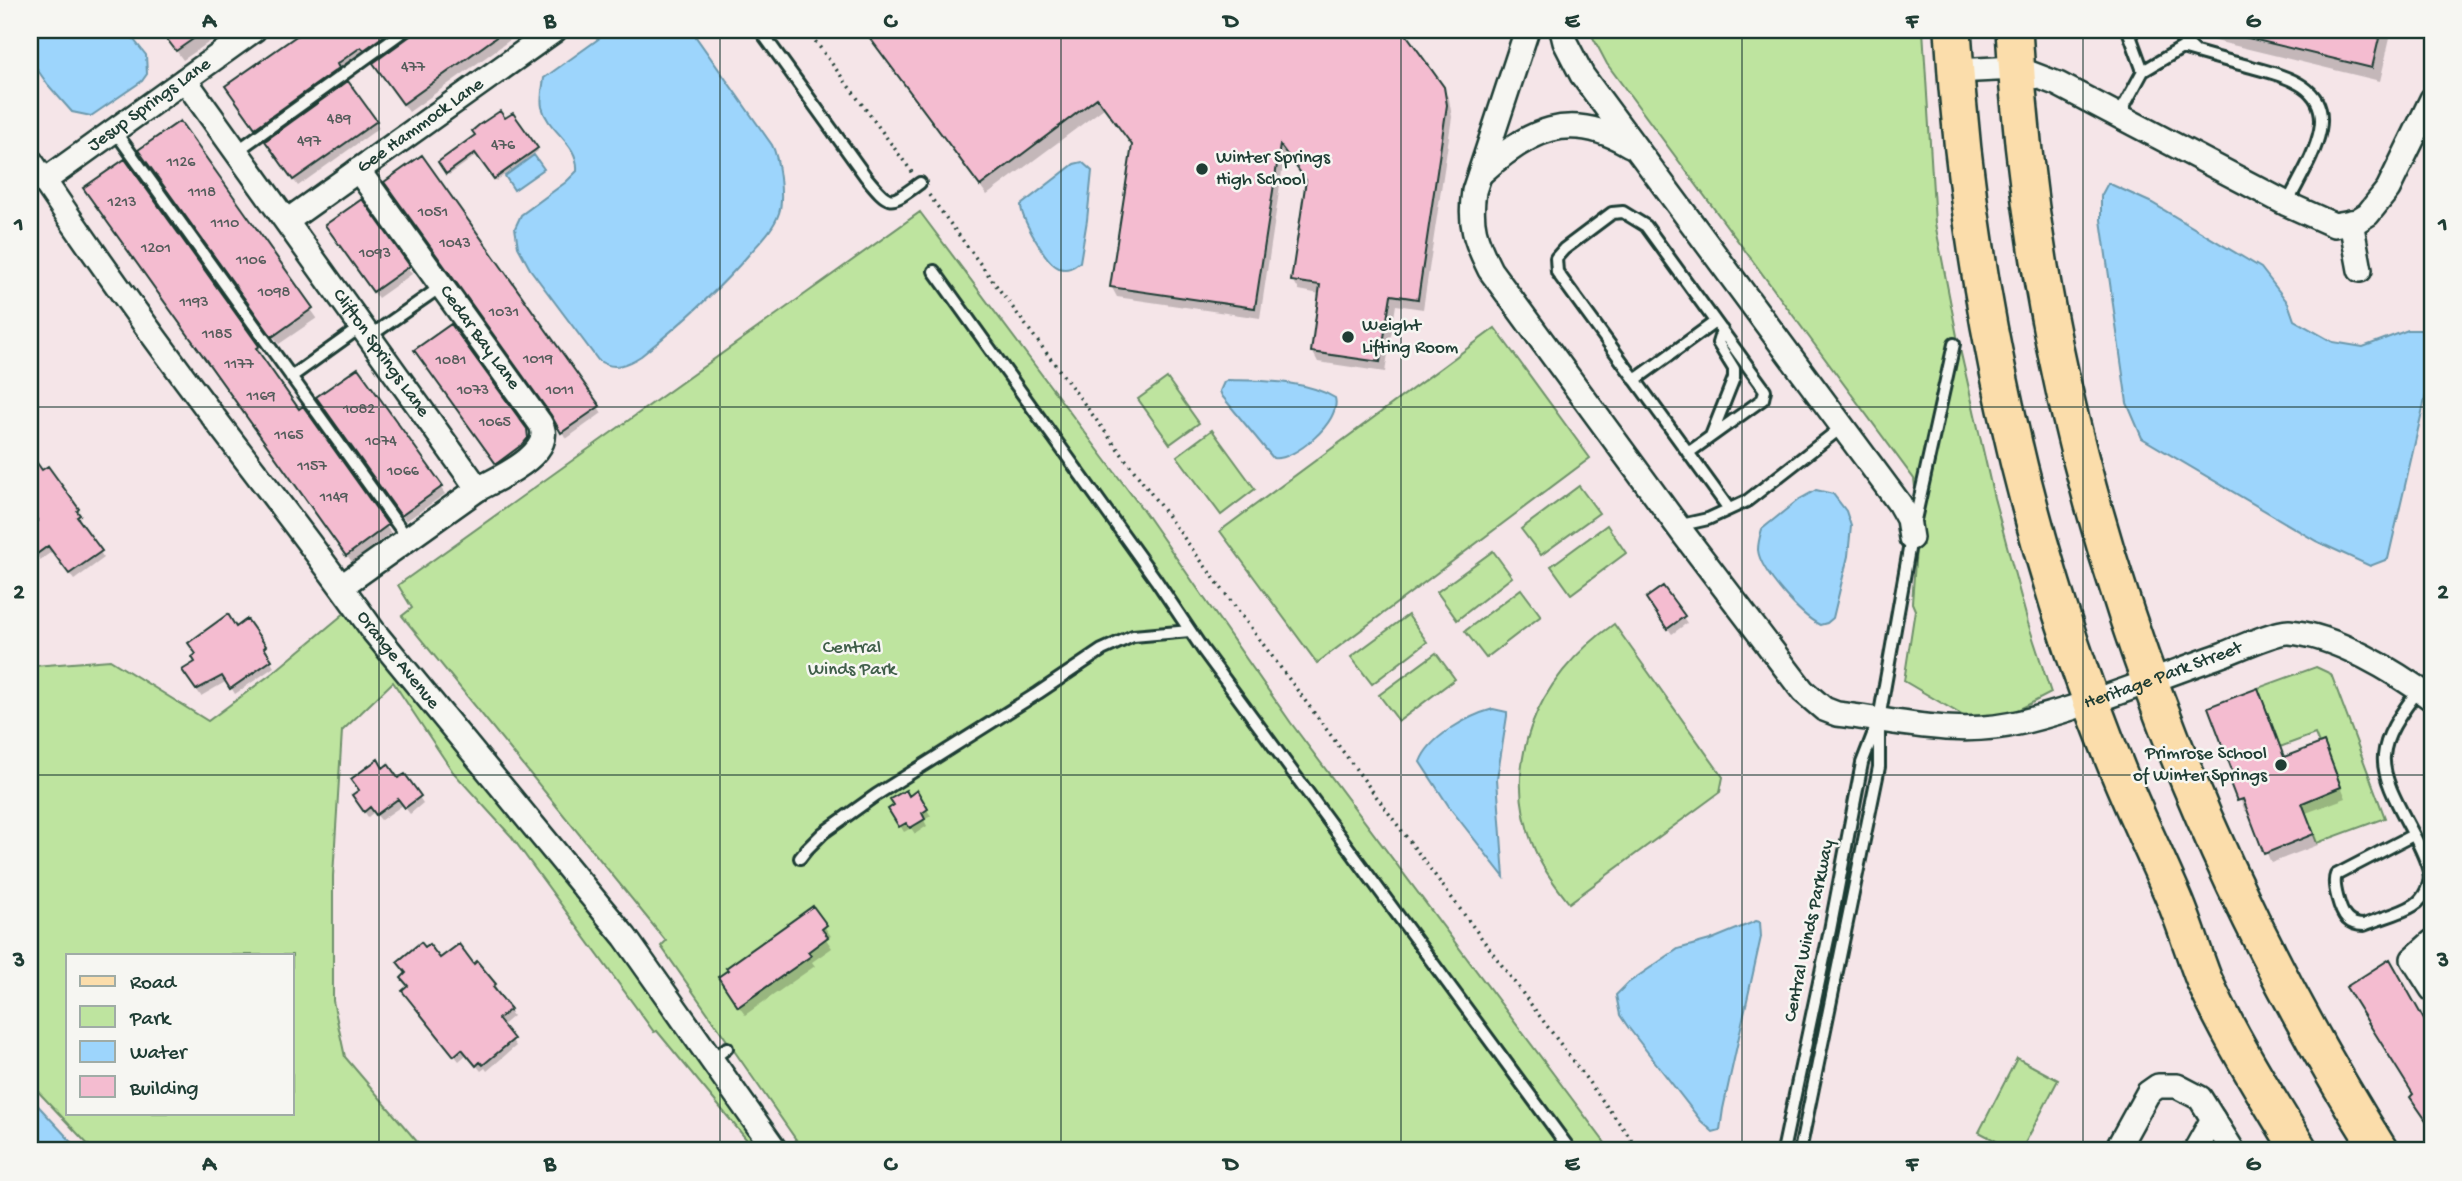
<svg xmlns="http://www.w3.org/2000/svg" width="2462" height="1181" font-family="'Gochi Hand',sans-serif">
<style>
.green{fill:#bee49f;stroke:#6e906a;stroke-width:2;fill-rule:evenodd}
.water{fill:#9dd5fc;stroke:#6b98ac;stroke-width:2}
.shadow{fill:#0003}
.building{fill:#f4bcd0;stroke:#1f3d34;stroke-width:2}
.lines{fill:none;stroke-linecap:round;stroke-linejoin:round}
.lane-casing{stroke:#1f3d34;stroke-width:16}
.street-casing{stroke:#1f3d34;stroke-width:28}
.primary-casing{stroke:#1f3d34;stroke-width:40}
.path{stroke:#1f3d34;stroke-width:3.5;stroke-dasharray:2 5;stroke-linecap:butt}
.lane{stroke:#f6f6f2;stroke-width:10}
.street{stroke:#f6f6f2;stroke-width:23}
.primary{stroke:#fbddab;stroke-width:35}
.grid{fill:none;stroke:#1f3d34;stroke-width:2;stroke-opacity:0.55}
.poi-dot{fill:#1f3d34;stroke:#f6f6f2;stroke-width:2.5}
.labels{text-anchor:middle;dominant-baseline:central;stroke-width:5;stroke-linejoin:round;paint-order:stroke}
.number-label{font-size:16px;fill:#545d5b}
.street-label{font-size:19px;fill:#1f3d34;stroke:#f6f6f2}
.poi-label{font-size:19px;fill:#1f3d34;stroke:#f6f6f2;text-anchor:start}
.park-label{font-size:19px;fill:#3f5e49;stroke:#f6f6f2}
.neatline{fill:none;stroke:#1f3d34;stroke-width:2.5}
.grid-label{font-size:23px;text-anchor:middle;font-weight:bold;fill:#1f3d34}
</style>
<rect width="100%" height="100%" fill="#f5e5e8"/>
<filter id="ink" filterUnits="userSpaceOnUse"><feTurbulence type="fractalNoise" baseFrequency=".0143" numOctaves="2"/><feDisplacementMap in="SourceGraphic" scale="14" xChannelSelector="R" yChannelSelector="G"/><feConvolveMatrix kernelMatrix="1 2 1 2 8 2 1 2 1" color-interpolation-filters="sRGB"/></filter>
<g filter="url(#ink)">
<!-- green -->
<path class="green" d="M1589 30H1923L1935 223 1957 336 1994 498 2028 623 2051 693 2010 714 1967 718 1904 681 1915 610 1912 603 1916 548 1923 545 1918 517 1920 493 1915 487 1914 479 1607 64Z
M920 212 1143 510 1291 723 1611 1151H804L661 946 666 941 402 616 412 608 398 585Z
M1495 328 1590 458 1317 663 1220 531Z
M1167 378 1199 423 1170 444 1138 399Z
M1212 430 1255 489 1221 515 1177 456Z
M1579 486 1599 513 1541 555 1521 529Z
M1607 525 1626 553 1571 594 1551 566Z
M1493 551 1512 577 1457 620 1437 592Z
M1521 589 1541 616 1486 658 1465 631Z
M346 612 365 639 616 945 762 1151H756L657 1031 654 1032 511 836 453 772 393 682 342 731 333 876V1001L345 1057 425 1151H94L30 1083V669L34 666 110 660 208 721 274 672ZM68 955H292V1113H68Z
M1408 615 1427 642 1372 684 1351 657Z
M1614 624 1723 777 1720 792 1569 903C1558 889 1547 875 1539 859 1495 768 1536 678 1614 624Z
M1436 653 1455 679 1399 721 1379 695Z
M2316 667 2331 674 2385 818 2317 843 2302 803 2341 787 2324 742 2319 744 2315 734 2280 747 2258 688Z
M2017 1058 2058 1080 2021 1151H2015L1979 1132Z"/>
<!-- water -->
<path class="water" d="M30 30H126L146 55 147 74 142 81 91 116 72 112 48 85 30 59Z
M611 30H691L772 145C779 158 784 198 779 213 774 228 762 240 751 252 718 291 681 324 641 356 627 365 613 371 598 360L530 269 518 247 515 228 521 215 566 182 577 171C579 143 548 132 542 107 540 97 543 87 544 78Z
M534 155 544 169 514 190 505 176Z
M1082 162 1092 171 1087 220 1080 262C1073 267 1068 271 1059 268 1046 263 1021 218 1021 205L1074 164Z
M2108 183 2152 203 2261 268 2288 303 2294 320 2333 342 2363 347 2408 330H2428L2432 341V369L2388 559 2370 566 2316 541 2142 438 2127 403 2101 220V196Z
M1228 380C1262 381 1305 380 1335 398 1342 421 1293 462 1273 458L1222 396 1220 391 1224 382Z
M1816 490 1833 494 1846 511 1851 526 1848 556 1833 618 1827 623 1820 625C1801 616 1760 571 1758 550 1758 542 1760 536 1762 529L1798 500Z
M1493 709 1507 712V716L1497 779 1504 877 1450 808 1420 762C1429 737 1468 716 1493 709Z
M1756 921 1760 922 1761 937 1723 1109 1720 1130 1713 1132 1701 1121 1628 1027 1620 1015 1616 995 1628 983 1678 949 1710 940Z
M30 1097 80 1151H30Z"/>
<!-- shadow -->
<path class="shadow" d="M161 30H227L183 60Z
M308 30H524L409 112 380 72 412 37 413 32H406L261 136 228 87Z
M864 30H1400L1442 88 1449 99 1452 117 1423 309 1396 305 1385 372 1318 362 1312 351 1320 294 1299 290 1293 280 1308 182 1285 152 1260 318 1117 297 1111 286 1133 147 1104 108 987 195Z
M2192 30H2392L2380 81 2195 36Z
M513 115 538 151 496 181 477 155 449 175 440 163 477 136Z
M375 122 379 128 298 186 270 148Z
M179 123 317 318 279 344 145 159Z
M125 162 258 347 262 354 259 356 391 533 352 562 90 195Z
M361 201 412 274 378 298 331 232Z
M420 357 526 430 530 438 531 445 501 469Z
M358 370 445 494 406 521 322 404Z
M598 407 602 413 566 439 556 420Z
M33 461 78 510 82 516 79 517 82 522 80 524 104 558 74 580 53 551 40 560 30 547V464Z
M1652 605 1683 617 1687 623 1672 634Z
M235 630 265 647 269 653 266 655 274 667 235 694 227 681 201 696 188 677Z
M2257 690 2285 758 2323 744 2346 798 2306 813 2318 845 2271 863 2249 809 2245 811 2230 776 2235 774Z
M383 770 419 797 423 803 410 814 403 805 381 820 374 812 368 817 358 802Z
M916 793 931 816 924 820 927 826 915 834 911 828 904 832 890 809Z
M812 909 831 936 826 939 832 948 812 962 815 966 745 1015 725 987Z
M440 961 474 966 494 985 498 992 496 993 513 1016 501 1026 516 1046 487 1071 485 1068 481 1071 467 1054 459 1061 408 998Z
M590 1142 598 1151H575L585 1144 586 1145Z
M648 1146 651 1151H640Z"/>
<!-- building -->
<path class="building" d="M160 30H206L176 51Z
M305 30H392L364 50 361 47 337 64 339 68 255 128 225 86Z
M413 30H506L403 104 373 63 410 36Z
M864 30H1403L1444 87 1447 105 1418 299 1391 295 1380 362 1311 352 1320 285 1291 281 1306 180 1280 145 1255 308 1110 287 1132 145 1097 98 980 186Z
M2240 30H2381L2372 68 2240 36Z
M348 81 377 121 293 180 265 141Z
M500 111 505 118 513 113 538 148 494 179 475 153 446 174 438 162 475 135 472 131 479 125Z
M180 121 313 308 272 337 138 150Z
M422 155 600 406 561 433 551 415 384 182Z
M125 159 259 346 256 348 299 409 303 406 388 525 346 556 83 188Z
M362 199 410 266 373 292 325 225Z
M451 324 527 429 528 438 523 444 496 464 414 350Z
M358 368 443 486 401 516 316 397Z
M30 453 42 470 48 466 79 509 77 511 80 515 77 517 102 551 69 574 48 546 30 559V527L38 521 30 510Z
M1663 586 1685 616 1667 629 1646 598Z
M228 614 236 627 247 619 266 646 264 648 272 660 230 689 222 676 196 690 182 670 195 662 192 657 196 654 188 643Z
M2258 688 2284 757 2324 742 2341 787 2302 803 2314 834 2264 854 2243 799 2237 801 2227 775 2233 773 2208 707Z
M378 759 383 768 388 764 398 778 405 774 421 796 405 808 398 799 376 815 370 807 364 812 352 795 359 790 351 779Z
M906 790 909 796 917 790 928 809 922 813 925 819 910 828 906 823 899 827 888 809 894 805 890 799Z
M813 906 827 925 822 929 828 937 808 952 811 956 738 1007 718 977 728 970 726 968Z
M421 942 425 947 429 944 440 958 459 944 474 964 477 961 496 984 493 987 511 1009 498 1019 514 1039 483 1065 480 1062 476 1066 462 1049 454 1056 402 991 408 986 401 978 406 973 397 962Z
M2390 959 2432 1034V1129L2410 1097 2413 1094 2346 987Z"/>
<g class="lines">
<defs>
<path id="lane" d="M760 30 866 177C891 207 889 205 920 183
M2128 30 2143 71
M2173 30 2195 51
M2118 117 2143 71 2182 48C2203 54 2224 60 2244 65 2279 75 2329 83 2320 130 2315 156 2298 181 2287 204
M114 130 408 539
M237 151 405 30
M934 271 1156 580 1203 650 1571 1151
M370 336 442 286
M291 377 362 326
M1635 380 1715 322
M1711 436 1734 378V369L1718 343 1722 330
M1688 453 1763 399 1765 390 1646 226 1623 212 1612 213 1564 249 1556 258 1557 272 1729 509
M1677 526 1708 519 1747 501 1842 427
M2413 835 2336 875C2332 884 2340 912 2347 919 2352 924 2358 925 2364 925 2380 918 2400 914 2414 905 2424 899 2432 883 2429 872 2422 838 2381 790 2384 756 2386 731 2405 709 2419 689
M800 858 807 849 823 833 876 795 1038 693 1102 650 1133 636 1190 631
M711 1060 727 1048
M1783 1151 1830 930 1862 763 1879 719 1911 538 1954 344
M1800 1151 1879 767V725"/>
<g id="street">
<path id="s1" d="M1527 30 1474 191C1469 224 1475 240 1490 270L1685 536 1803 691 1824 709 1837 714C1900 721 1959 738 2022 722 2091 705 2157 678 2224 654 2237 649 2277 631 2289 632 2335 635 2396 672 2432 699"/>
<path d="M1562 30 1565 42 1582 75 1899 503 1908 519 1911 538"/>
<path d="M1956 71 2016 68 2058 84 2287 204 2334 225 2357 221 2368 214 2388 189 2432 99"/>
<path id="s2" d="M185 80 478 489"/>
<path id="s3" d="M30 160C90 249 153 337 218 423 271 493 324 561 374 632L625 937 776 1151"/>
<path d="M1480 174C1529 130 1569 109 1630 145"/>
<path id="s4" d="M44 181 254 30"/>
<path id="s5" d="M287 221 555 30"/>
<path d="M2351 222 2360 270"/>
<path d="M342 586 478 489C499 478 558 452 540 423L358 170"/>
<path d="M2432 942 2413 959 2432 989"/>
<path d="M2116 1151 2148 1093 2158 1086H2177L2200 1098 2233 1151"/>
<path d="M2195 1151 2213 1119"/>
</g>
<path id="primary" d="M1953 30C1967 278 2024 540 2118 771 2135 813 2155 854 2173 896 2185 923 2193 952 2204 980 2230 1038 2267 1097 2300 1151
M2014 30C2035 426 2170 816 2380 1151"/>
</defs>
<!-- lane casing -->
<use href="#lane" class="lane-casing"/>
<!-- street casing -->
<use href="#street" class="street-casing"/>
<!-- primary casing -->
<use href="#primary" class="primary-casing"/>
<!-- path -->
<path class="path" d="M807 30 912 172
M929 195 1640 1151"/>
<!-- lane -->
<use href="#lane" class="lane"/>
<!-- street -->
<use href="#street" class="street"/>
<!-- primary -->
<use href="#primary" class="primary"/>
</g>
</g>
<!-- grid -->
<path class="grid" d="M379 30V1151M720 30V1151M1061 30V1151M1401 30V1151M1742 30V1151M2083 30V1151M30 407H2432M30 775H2432"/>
<!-- markers -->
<g class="poi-dot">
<circle cx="1202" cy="169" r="7"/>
<circle cx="1348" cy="337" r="7"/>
<circle cx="2281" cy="765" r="7"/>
</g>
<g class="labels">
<!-- number labels -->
<g class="number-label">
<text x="413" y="68">477</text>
<text x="339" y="120">489</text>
<text x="309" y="142">497</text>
<text x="503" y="146">476</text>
<text x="181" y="163">1126</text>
<text x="202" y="193">1118</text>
<text x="122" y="203">1213</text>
<text x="433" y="213">1051</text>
<text x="225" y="224">1110</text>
<text x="455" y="244">1043</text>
<text x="156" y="249">1201</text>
<text x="375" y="254">1093</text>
<text x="251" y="261">1106</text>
<text x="274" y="293">1098</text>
<text x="194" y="303">1193</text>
<text x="504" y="313">1031</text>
<text x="217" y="335">1185</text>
<text x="538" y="360">1019</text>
<text x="451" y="361">1081</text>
<text x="239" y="365">1177</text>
<text x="473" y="391">1073</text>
<text x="560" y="391">1011</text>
<text x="261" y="397">1169</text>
<text x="359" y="410">1082</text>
<text x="495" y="423">1065</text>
<text x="289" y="436">1165</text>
<text x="381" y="442">1074</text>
<text x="312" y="467">1157</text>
<text x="403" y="472">1066</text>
<text x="334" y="498">1149</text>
</g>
<!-- street labels -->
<g class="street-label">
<text stroke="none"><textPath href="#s4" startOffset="130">Jesup Springs Lane</textPath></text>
<text stroke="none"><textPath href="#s5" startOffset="164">Gee Hammock Lane</textPath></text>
<text transform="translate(479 338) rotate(54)">Cedar Bay Lane</text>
<text stroke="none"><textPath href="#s2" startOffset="336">Clifton Springs Lane</textPath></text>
<text stroke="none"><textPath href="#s3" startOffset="621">Orange Avenue</textPath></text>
<text stroke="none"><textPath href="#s1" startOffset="1153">Heritage Park Street</textPath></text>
<text transform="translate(1810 931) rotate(-78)">Central Winds Parkway</text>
</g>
<!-- poi labels -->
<g class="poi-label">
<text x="1216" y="158">Winter Springs<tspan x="1216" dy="22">High School</tspan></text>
<text x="1362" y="326">Weight<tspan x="1362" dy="22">Lifting Room</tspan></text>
<text x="2267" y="754" text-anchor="end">Primrose School<tspan x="2267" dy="22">of Winter Springs</tspan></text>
</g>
<!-- park labels -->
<g class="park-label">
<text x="852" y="648">Central<tspan x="852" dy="22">Winds Park</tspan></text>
</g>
</g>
<!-- margin -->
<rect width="2462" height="1181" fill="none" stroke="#f6f6f2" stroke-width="77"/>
<!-- legend -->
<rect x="66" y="954" width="228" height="161" fill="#f6f6f2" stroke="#a0aca6" stroke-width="2"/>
<rect x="80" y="976" width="35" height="10" fill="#fbddab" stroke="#a0aca6" stroke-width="2"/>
<text x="130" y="988" font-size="21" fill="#1f3d34">Road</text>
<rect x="80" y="1006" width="35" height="21" fill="#bee49f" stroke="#a0aca6" stroke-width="2"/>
<text x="130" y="1024" font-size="21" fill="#1f3d34">Park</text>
<rect x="80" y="1041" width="35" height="21" fill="#9dd5fc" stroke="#a0aca6" stroke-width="2"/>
<text x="130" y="1058" font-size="21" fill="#1f3d34">Water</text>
<rect x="80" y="1076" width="35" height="21" fill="#f4bcd0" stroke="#a0aca6" stroke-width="2"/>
<text x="130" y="1094" font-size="21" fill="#1f3d34">Building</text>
<rect x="38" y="38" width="2386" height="1104" class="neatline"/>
<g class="grid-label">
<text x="209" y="27">A</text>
<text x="550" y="27">B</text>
<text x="890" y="27">C</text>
<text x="1231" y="27">D</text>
<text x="1572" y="27">E</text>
<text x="1912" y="27">F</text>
<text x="2253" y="27">G</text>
<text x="19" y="230">1</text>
<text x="2443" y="230">1</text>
<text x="19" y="598">2</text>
<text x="2443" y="598">2</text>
<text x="19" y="966">3</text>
<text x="2443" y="966">3</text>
<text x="209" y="1170">A</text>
<text x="550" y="1170">B</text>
<text x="890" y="1170">C</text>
<text x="1231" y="1170">D</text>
<text x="1572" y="1170">E</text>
<text x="1912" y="1170">F</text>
<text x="2253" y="1170">G</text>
</g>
</svg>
